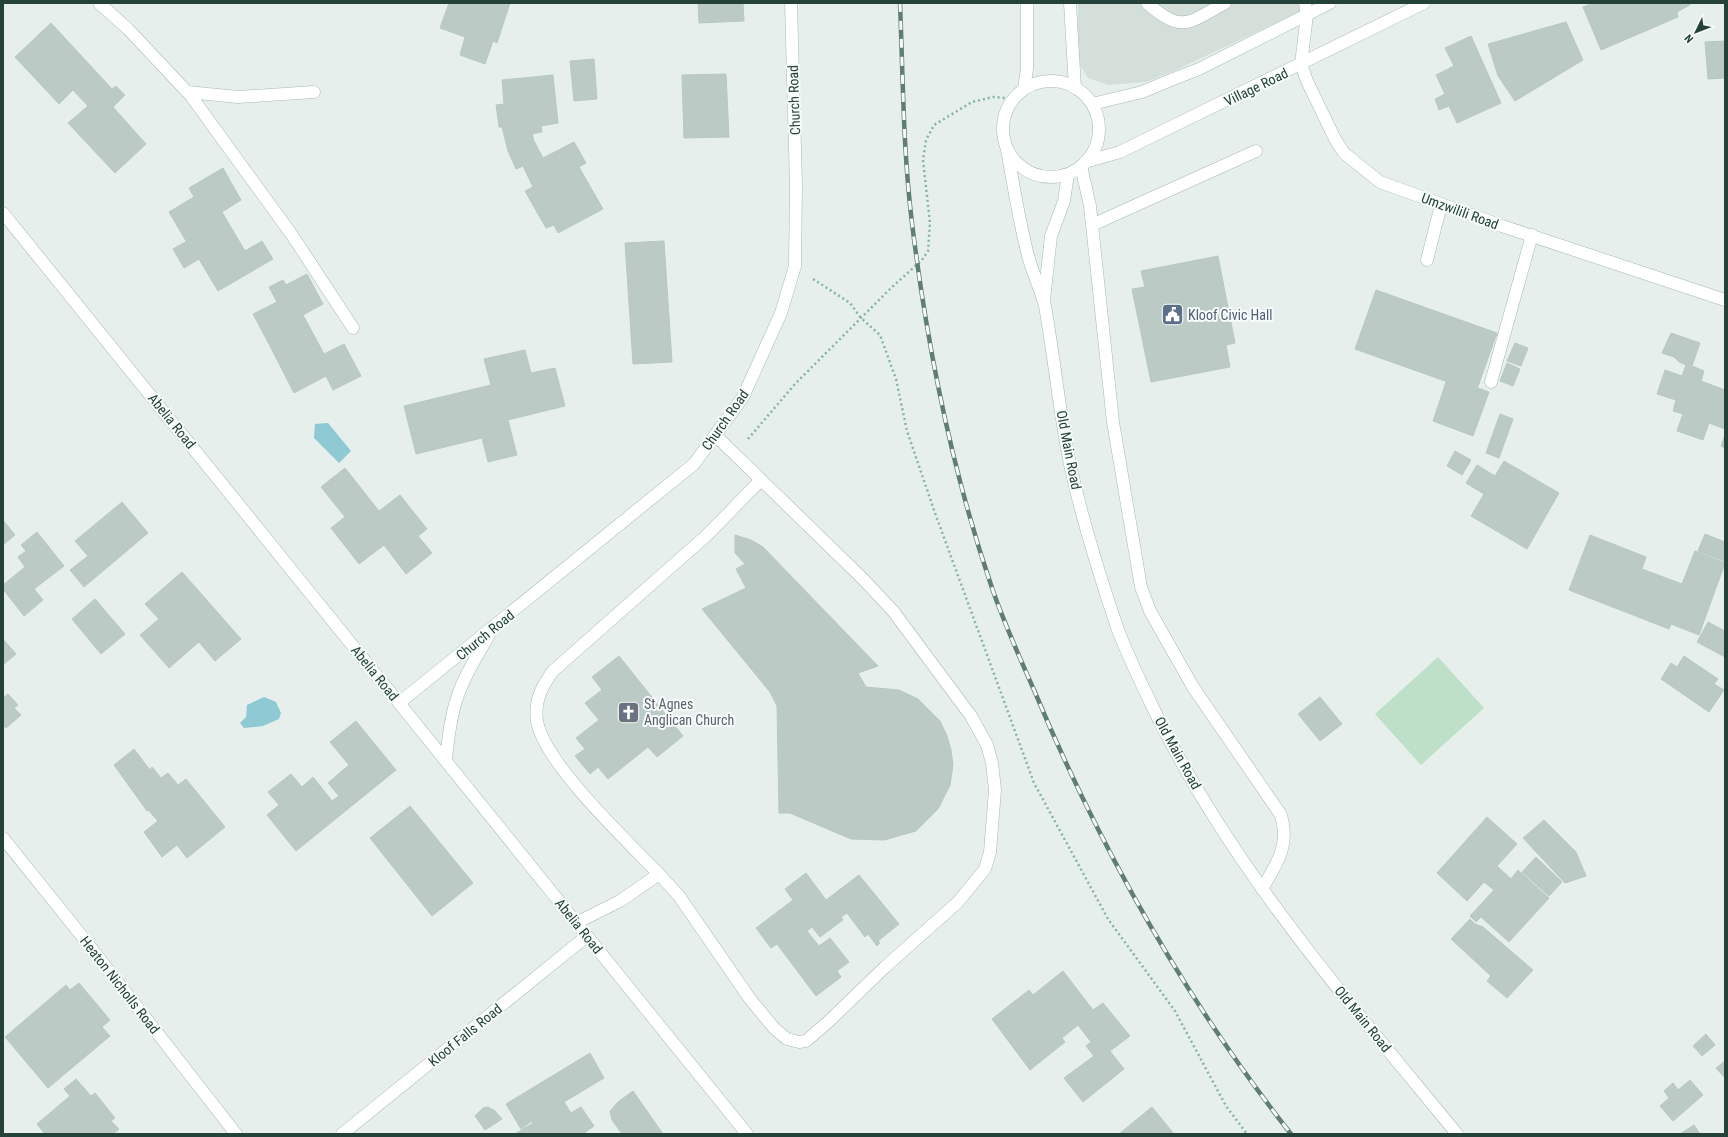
<svg xmlns="http://www.w3.org/2000/svg" width="1728" height="1137" font-family="'Roboto Condensed',sans-serif">
<style>
.built{fill:#d4dfda}
.green{fill:#bfe0c8}
.water{fill:#8ec9d4}
.building{fill:#bbcac4;stroke:#b8c9c2}
.lines{fill:none;stroke-linecap:round;stroke-linejoin:round}
.service-casing{stroke:#a8b8b2;stroke-width:13}
.minor-casing{stroke:#a8b8b2;stroke-width:13}
.tertiary-casing{stroke:#a8b8b2;stroke-width:13}
.secondary-casing{stroke:#a4bbb3;stroke-width:13}
.path{stroke:#86b3a5;stroke-width:2.5;stroke-dasharray:2 3;stroke-linecap:butt}
.service{stroke:#fff;stroke-width:12}
.minor{stroke:#fff;stroke-width:12}
.tertiary{stroke:#fff;stroke-width:12}
.secondary{stroke:#fff;stroke-width:12}
.rail-casing{stroke:#5f7d75;stroke-width:4.5}
.rail{stroke:#f7fbf9;stroke-width:3;stroke-dasharray:9;stroke-linecap:butt}
.labels{text-anchor:middle;dominant-baseline:central;stroke-width:4;stroke-linejoin:round;paint-order:stroke}
.street-label{font-size:14px;fill:#24423a;stroke:#f7fbf9}
.service-label{font-size:14px;fill:#4e5e75;stroke:#f7fbf9;text-anchor:start}
.worship-label{font-size:14px;fill:#5b616d;stroke:#f7fbf9;text-anchor:start}
</style>
<rect width="100%" height="100%" fill="#e6efeb"/>
<!-- built -->
<path class="built" d="M1078 3H1318L1174 71 1146 82 1108 85 1088 78 1078 62Z"/>
<!-- green -->
<path class="green" d="M1438 657 1484 708 1421 765 1375 714Z"/>
<!-- water -->
<path class="water" d="M328 423 351 451 339 463 314 438 315 424Z
M264 697 276 702 281 713 279 719 263 726 244 728 240 723 246 717 247 705Z"/>
<!-- building -->
<path class="building" d="M449 3H510L497 43 493 41 485 64 460 55 465 37 440 28Z
M698 3H743L744 21 699 23Z
M1594 3H1689L1690 5 1677 12 1678 17 1601 50 1583 7Z
M1566 22 1583 60 1515 101 1498 76 1488 44Z
M51 23 112 89 116 86 125 95 113 107 146 144 115 173 68 123 88 106 73 90 59 104 15 57Z
M1471 36 1501 103 1457 123 1449 106 1439 110 1435 99 1445 94 1436 75 1454 66 1445 48Z
M1725 41V78L1708 79 1705 42Z
M594 59 597 99 574 101 570 61Z
M726 74 729 137 684 138 682 75Z
M553 75 558 123 541 126 542 132 532 134 534 141 508 151 502 127H499L496 105 504 104 502 80Z
M534 141 543 158 574 142 586 163 579 167 603 209 558 233 554 225 546 228 525 191 533 187 523 166 516 169 508 151Z
M223 168 241 200 222 212 226 219 186 241 169 212 194 197 189 188Z
M226 219 245 251 262 241 273 259 218 291 199 259 184 268 173 249Z
M664 241 672 362 633 364 625 243Z
M1218 256 1235 343 1226 345 1230 367 1151 382 1132 289 1145 287 1141 271Z
M307 274 323 304 303 315 309 326 270 346 253 314 277 302 269 287 283 280 286 285Z
M1376 290 1497 333 1476 392 1355 349Z
M309 326 324 354 344 344 361 376 333 390 326 376 294 393 270 346Z
M1671 333 1700 343 1692 366 1704 371 1701 381 1725 390V429L1709 423 1703 440 1677 431 1683 414 1673 411 1676 400 1657 394 1665 370 1682 376 1686 365 1679 362 1674 357 1662 353Z
M1515 343 1528 348 1521 366 1507 361Z
M525 350 531 373 555 368 565 406 508 420 517 455 488 462 482 438 416 454 404 406 491 385 484 359Z
M1507 363 1520 369 1513 386 1500 381Z
M1446 382 1476 392 1478 388 1489 392 1473 436 1433 421Z
M1500 414 1513 419 1499 458 1486 453Z
M1725 435V448L1721 446Z
M1455 451 1471 460 1462 475 1447 466Z
M1504 461 1559 493 1527 549 1471 516 1484 494 1466 483 1477 465 1495 476Z
M345 468 379 511 400 495 427 529 418 536 432 553 406 574 384 545 359 564 331 528 345 517 321 487Z
M122 502 148 533 84 587 70 570 88 556 75 541Z
M3 520 15 535 3 545Z
M37 532 64 566 34 589 43 600 24 616 3 589V585L25 567 18 557 26 551 21 545Z
M1705 534 1725 542 1724 561 1698 551Z
M735 535 751 540 763 547 878 666 858 673 866 687 899 690 918 699 940 721 947 736 951 750 953 765 950 785 938 809 916 831 884 840 851 839 790 813H779L777 706 770 692 702 609 746 588 736 569 745 564 735 553Z
M1590 535 1646 557 1642 569 1682 584 1695 551 1725 563 1699 635 1671 624 1669 629 1569 590Z
M182 572 241 639 215 661 199 642 169 668 140 635 159 619 145 604Z
M95 599 125 634 101 654 72 619Z
M1708 622 1725 631V657L1697 642Z
M3 639 16 654 3 665Z
M619 656 683 736 657 757 648 747 608 779 598 767 590 774 575 756 585 749 576 738 599 720 585 703 602 690 592 677Z
M1684 656 1718 679 1714 684 1724 690 1709 712 1661 679 1671 663 1677 667Z
M8 694 18 705 14 708 21 715 6 728 3 724V698Z
M1320 697 1342 724 1320 741 1298 714Z
M356 721 396 770 296 851 267 815 279 805 268 792 291 774 302 787 313 777 332 801 339 796 328 783 349 765 330 742Z
M134 749 150 770 152 767 161 778 168 773 178 785 186 779 225 827 187 858 177 845 162 857 144 832 158 821 148 810 147 811 114 765Z
M410 806 473 883 432 916 370 838Z
M1487 817 1517 844 1497 866 1511 879 1518 870 1549 898 1509 942 1481 917 1476 922 1470 916 1494 890 1484 882 1467 901 1437 873Z
M1544 820 1576 852 1586 876 1565 883 1523 838Z
M1536 857 1562 882 1549 896 1522 872Z
M806 873 826 900 859 875 899 924 878 941 880 943 877 946 868 934 865 937 847 913 841 917 843 920 820 937 812 927 807 931 819 946 830 938 849 962 837 971 841 977 816 996 777 944 771 948 756 928 793 900 785 889Z
M1470 919 1475 924 1483 927 1533 970 1507 998 1487 981 1491 976 1451 939Z
M1063 971 1093 1010 1103 1003 1130 1036 1110 1051 1124 1069 1083 1102 1064 1078 1094 1056 1086 1046 1091 1042 1078 1025 1062 1038 1065 1042 1030 1070 992 1019 1029 990 1033 995Z
M79 983 110 1020 102 1027 110 1036 48 1088 5 1037 66 985 70 990Z
M1706 1034 1715 1045 1702 1056 1693 1046Z
M590 1053 604 1078 564 1102 571 1113 581 1107 594 1126 583 1134H515L533 1123 532 1121 521 1129 506 1104Z
M1725 1061V1078L1716 1068Z
M76 1079 91 1096 95 1093 115 1118 111 1121 119 1129 113 1134H45L37 1124 70 1096 64 1089Z
M1690 1080 1703 1095 1673 1121 1660 1106 1669 1098 1664 1091 1673 1083 1678 1090Z
M633 1091 663 1134H622L612 1120 610 1111 618 1102Z
M488 1107 495 1111 502 1119 485 1130 475 1116 483 1108Z
M1152 1107 1174 1134H1119Z
M1694 1125 1700 1134H1680Z"/>
<g class="lines">
<defs>
<path id="service" d="M1147 3C1182 34 1188 23 1225 3
M1305 3 1307 15
M1081 166 1090 206 1113 422 1141 587 1150 611 1193 687 1281 815C1290 846 1277 863 1262 889
M1092 225 1256 151
M1427 260 1441 205
M1491 382 1532 235
M659 874C627 841 544 763 537 721 534 701 542 686 553 671L706 536 761 480
M576 923 620 901 659 874 679 896 750 999 774 1028 787 1039 799 1042 806 1041 828 1022 885 967 958 902 985 869 990 852 995 790 992 763 987 745 971 716 893 611 863 579 716 436"/>
<path id="minor" d="M99 3 128 29 191 96 292 235 353 328
M1307 15 1301 64 1307 81 1335 139 1344 153 1380 182 1502 226 1725 300
M187 92 238 97 314 92
M3 213 399 703
M3 838 81 935 236 1134
M587 936 747 1134"/>
<path id="tertiary" d="M1003 129a48 48 0 1 1 96 0a48 48 0 1 1-96 0Z
M1092 104 1142 92 1171 80 1199 69 1330 3
M1007 150C1014 186 1019 223 1029 259 1033 274 1041 290 1045 306 1054 357 1059 408 1069 459 1081 517 1099 574 1118 630 1129 659 1143 687 1157 716 1234 871 1348 1001 1457 1134
M1085 162 1120 152 1424 3
M1044 300 1051 236 1064 201 1068 174"/>
<path id="secondary" d="M1070 3 1075 88
M1024 89 1027 69V3
M446 759C448 740 450 720 456 701 463 678 477 656 489 635
M342 1134 587 936 399 703 694 464 743 397 781 313 795 266 796 185 791 3"/>
</defs>
<!-- service casing -->
<use href="#service" class="service-casing"/>
<!-- minor casing -->
<use href="#minor" class="minor-casing"/>
<!-- tertiary casing -->
<use href="#tertiary" class="tertiary-casing"/>
<!-- secondary casing -->
<use href="#secondary" class="secondary-casing"/>
<!-- path -->
<path class="path" d="M813 279 850 303 861 318 880 335 896 379 907 431 935 513 1034 783 1108 919 1175 1011 1226 1106 1247 1134
M748 439 795 384 891 288 922 260 928 251 930 223 923 160 926 140 934 125 972 102 993 97 1006 98"/>
<!-- service -->
<use href="#service" class="service"/>
<!-- minor -->
<use href="#minor" class="minor"/>
<!-- tertiary -->
<use href="#tertiary" class="tertiary"/>
<!-- secondary -->
<use href="#secondary" class="secondary"/>
<defs>
<path id="rail" d="M900 3C903 76 903 151 912 223 927 346 952 471 992 588 1004 623 1019 656 1034 690 1100 848 1185 999 1291 1134"/>
</defs>
<!-- rail casing -->
<use href="#rail" class="rail-casing"/>
<!-- rail -->
<use href="#rail" class="rail"/>
</g>
<!-- icons -->
<defs>
<symbol id="civic-square" viewBox="-11 -11 22 22"><rect x="-9" y="-9" width="18" height="18" rx="4" fill="#5c6f8a" stroke="#f7fbf9"/><path d="M-.6-6.5H3V-4.5H.6V-3L4-1V1h2V6H-6V1h2V-1L-.6-3ZM-1.2 2.5V6h2.4V2.5Z" fill="#fff"/></symbol>
<symbol id="church-square" viewBox="-11 -11 22 22"><rect x="-9" y="-9" width="18" height="18" rx="4" fill="#6b7280" stroke="#f7fbf9"/><path d="M-1.2-6h2.4v3.5h3.3v2.4h-3.3V6h-2.4V-.1h-3.3v-2.4h3.3Z" fill="#fff"/></symbol>
</defs>
<g fill-rule="evenodd">
<use href="#civic-square" x="1160" y="302" width="25" height="25"/>
<use href="#church-square" x="616" y="700" width="25" height="25"/>
</g>
<g class="labels">
<!-- street labels -->
<g class="street-label">
<text transform="translate(1256 87) rotate(-26)">Village Road</text>
<text transform="translate(794 100) rotate(-92)">Church Road</text>
<text transform="translate(1460 211) rotate(20)">Umzwilili Road</text>
<text transform="translate(725 420) rotate(-55)">Church Road</text>
<text transform="translate(172 421) rotate(51)">Abelia Road</text>
<text transform="translate(1069 450) rotate(79)">Old Main Road</text>
<text transform="translate(485 635) rotate(-39)">Church Road</text>
<text transform="translate(375 673) rotate(51)">Abelia Road</text>
<text transform="translate(1178 753) rotate(61)">Old Main Road</text>
<text transform="translate(579 926) rotate(51)">Abelia Road</text>
<text transform="translate(120 985) rotate(52)">Heaton Nicholls Road</text>
<text transform="translate(1363 1019) rotate(51)">Old Main Road</text>
<text transform="translate(465 1035) rotate(-39)">Kloof Falls Road</text>
</g>
<!-- service labels -->
<g class="service-label">
<text x="1188" y="315">Kloof Civic Hall</text>
</g>
<!-- worship labels -->
<g class="worship-label">
<text x="644" y="704">St Agnes<tspan x="644" dy="16">Anglican Church</tspan></text>
</g>
</g>
<!-- border -->
<rect width="1728" height="1137" fill="none" stroke="#24423a" stroke-width="8"/>
<!-- north arrow -->
<g transform="translate(1696 32) rotate(227)" stroke="#f7fbf9" stroke-width="3" paint-order="stroke">
<path d="M0-3L7 15L0 10L-7 15Z" fill="#24423a"/>
<text y="-6" font-size="11" font-weight="bold" text-anchor="middle" fill="#24423a">N</text>
</g>
</svg>
